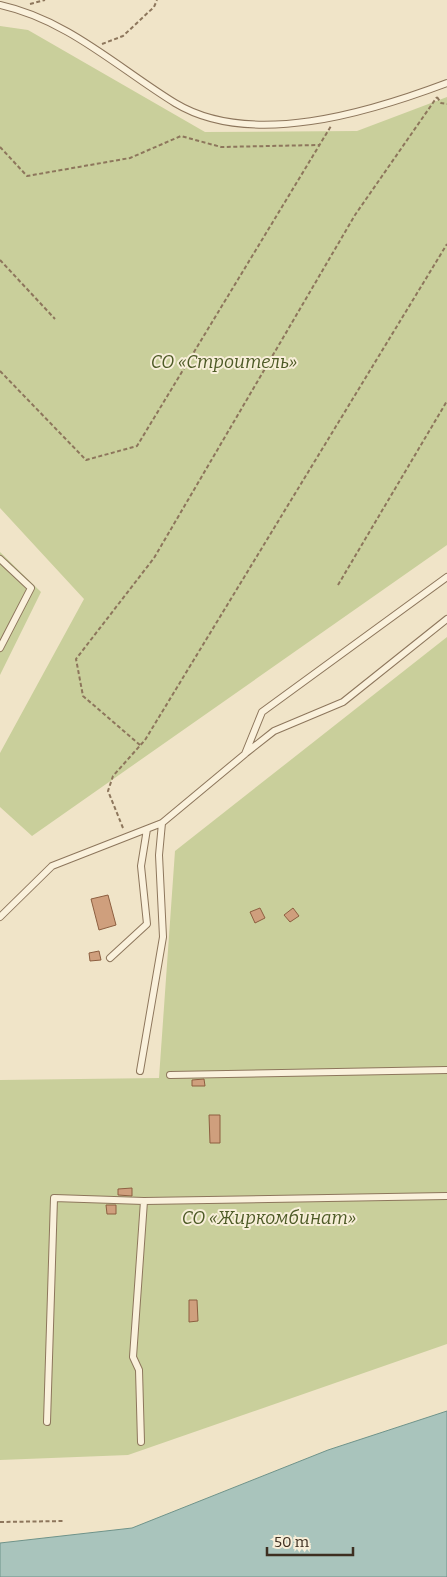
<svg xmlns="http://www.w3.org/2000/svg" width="447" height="1577" font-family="Bitter,serif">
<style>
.green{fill:#c9cf9b}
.water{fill:#a9c4bc;stroke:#6f938a}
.building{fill:#cf9f7d;stroke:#8d5f41}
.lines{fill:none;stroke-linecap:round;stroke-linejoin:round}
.service-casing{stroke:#8d765c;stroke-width:8}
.path{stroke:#8d765c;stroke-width:2;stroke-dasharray:4 2.5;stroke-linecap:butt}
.service{stroke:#faf1dc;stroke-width:6}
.labels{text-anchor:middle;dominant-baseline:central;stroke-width:4;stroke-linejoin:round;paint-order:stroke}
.park-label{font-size:18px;font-style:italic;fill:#4d5a26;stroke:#f7eed8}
</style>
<rect width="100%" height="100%" fill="#f0e4c8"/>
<!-- green -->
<path class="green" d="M0 26 28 30 205 132 357 131 447 97V545L32 836 0 807V753L84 599 0 508Z
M0 552 41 592 0 675Z
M447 637V1344L128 1455 0 1460V1080L159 1078 175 851Z"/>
<!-- water -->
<path class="water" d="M447 1411V1577H0V1543L132 1528 328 1450Z"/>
<!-- building -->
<path class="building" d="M108 895 116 925 99 930 91 899Z
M260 908 265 918 255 923 250 912Z
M293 908 299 916 290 922 284 915Z
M99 951 101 960 90 961 89 953Z
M204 1079 205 1086H192V1080Z
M209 1115H220V1143H210Z
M132 1188V1196L118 1195V1189Z
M106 1205H116V1214H107Z
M189 1300H197L198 1321 189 1322Z"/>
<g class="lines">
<defs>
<path id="service" d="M0 5C68 20 118 68 175 103 251 149 370 112 447 83
M0 559 31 588 0 648
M246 753 274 731 343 702 447 619
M0 917 52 866 162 823 245 754 262 712 447 577
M110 958 147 924 141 866 147 829
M140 1071 163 937 159 855 162 823
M170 1075 447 1070
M47 1422 54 1198 144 1201 447 1196
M141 1442 139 1370 133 1357 144 1201"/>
</defs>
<!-- service casing -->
<use href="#service" class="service-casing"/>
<!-- path -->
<path class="path" d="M30 4 45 0
M102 44 123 36 154 7 157 0
M437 97 441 103 447 104
M0 147 27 176 130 158 181 136 221 147 319 145
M0 260 55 319
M0 371 86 460 137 446 331 126
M338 585 447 401
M140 745 83 696 76 659 154 558 355 215 437 97
M123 828 108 791 113 776 145 740 447 244
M0 1522 64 1521"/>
<!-- service -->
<use href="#service" class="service"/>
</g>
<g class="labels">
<!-- park labels -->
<g class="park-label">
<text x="224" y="362">СО «Строитель»</text>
<text x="269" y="1218">СО «Жиркомбинат»</text>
</g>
</g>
<!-- scale -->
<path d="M267 1547v8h86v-8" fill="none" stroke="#3d2e20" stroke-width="2.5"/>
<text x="274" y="1547" font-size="15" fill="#3d2e20" stroke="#f7eed8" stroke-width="4" paint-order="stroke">50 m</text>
</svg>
